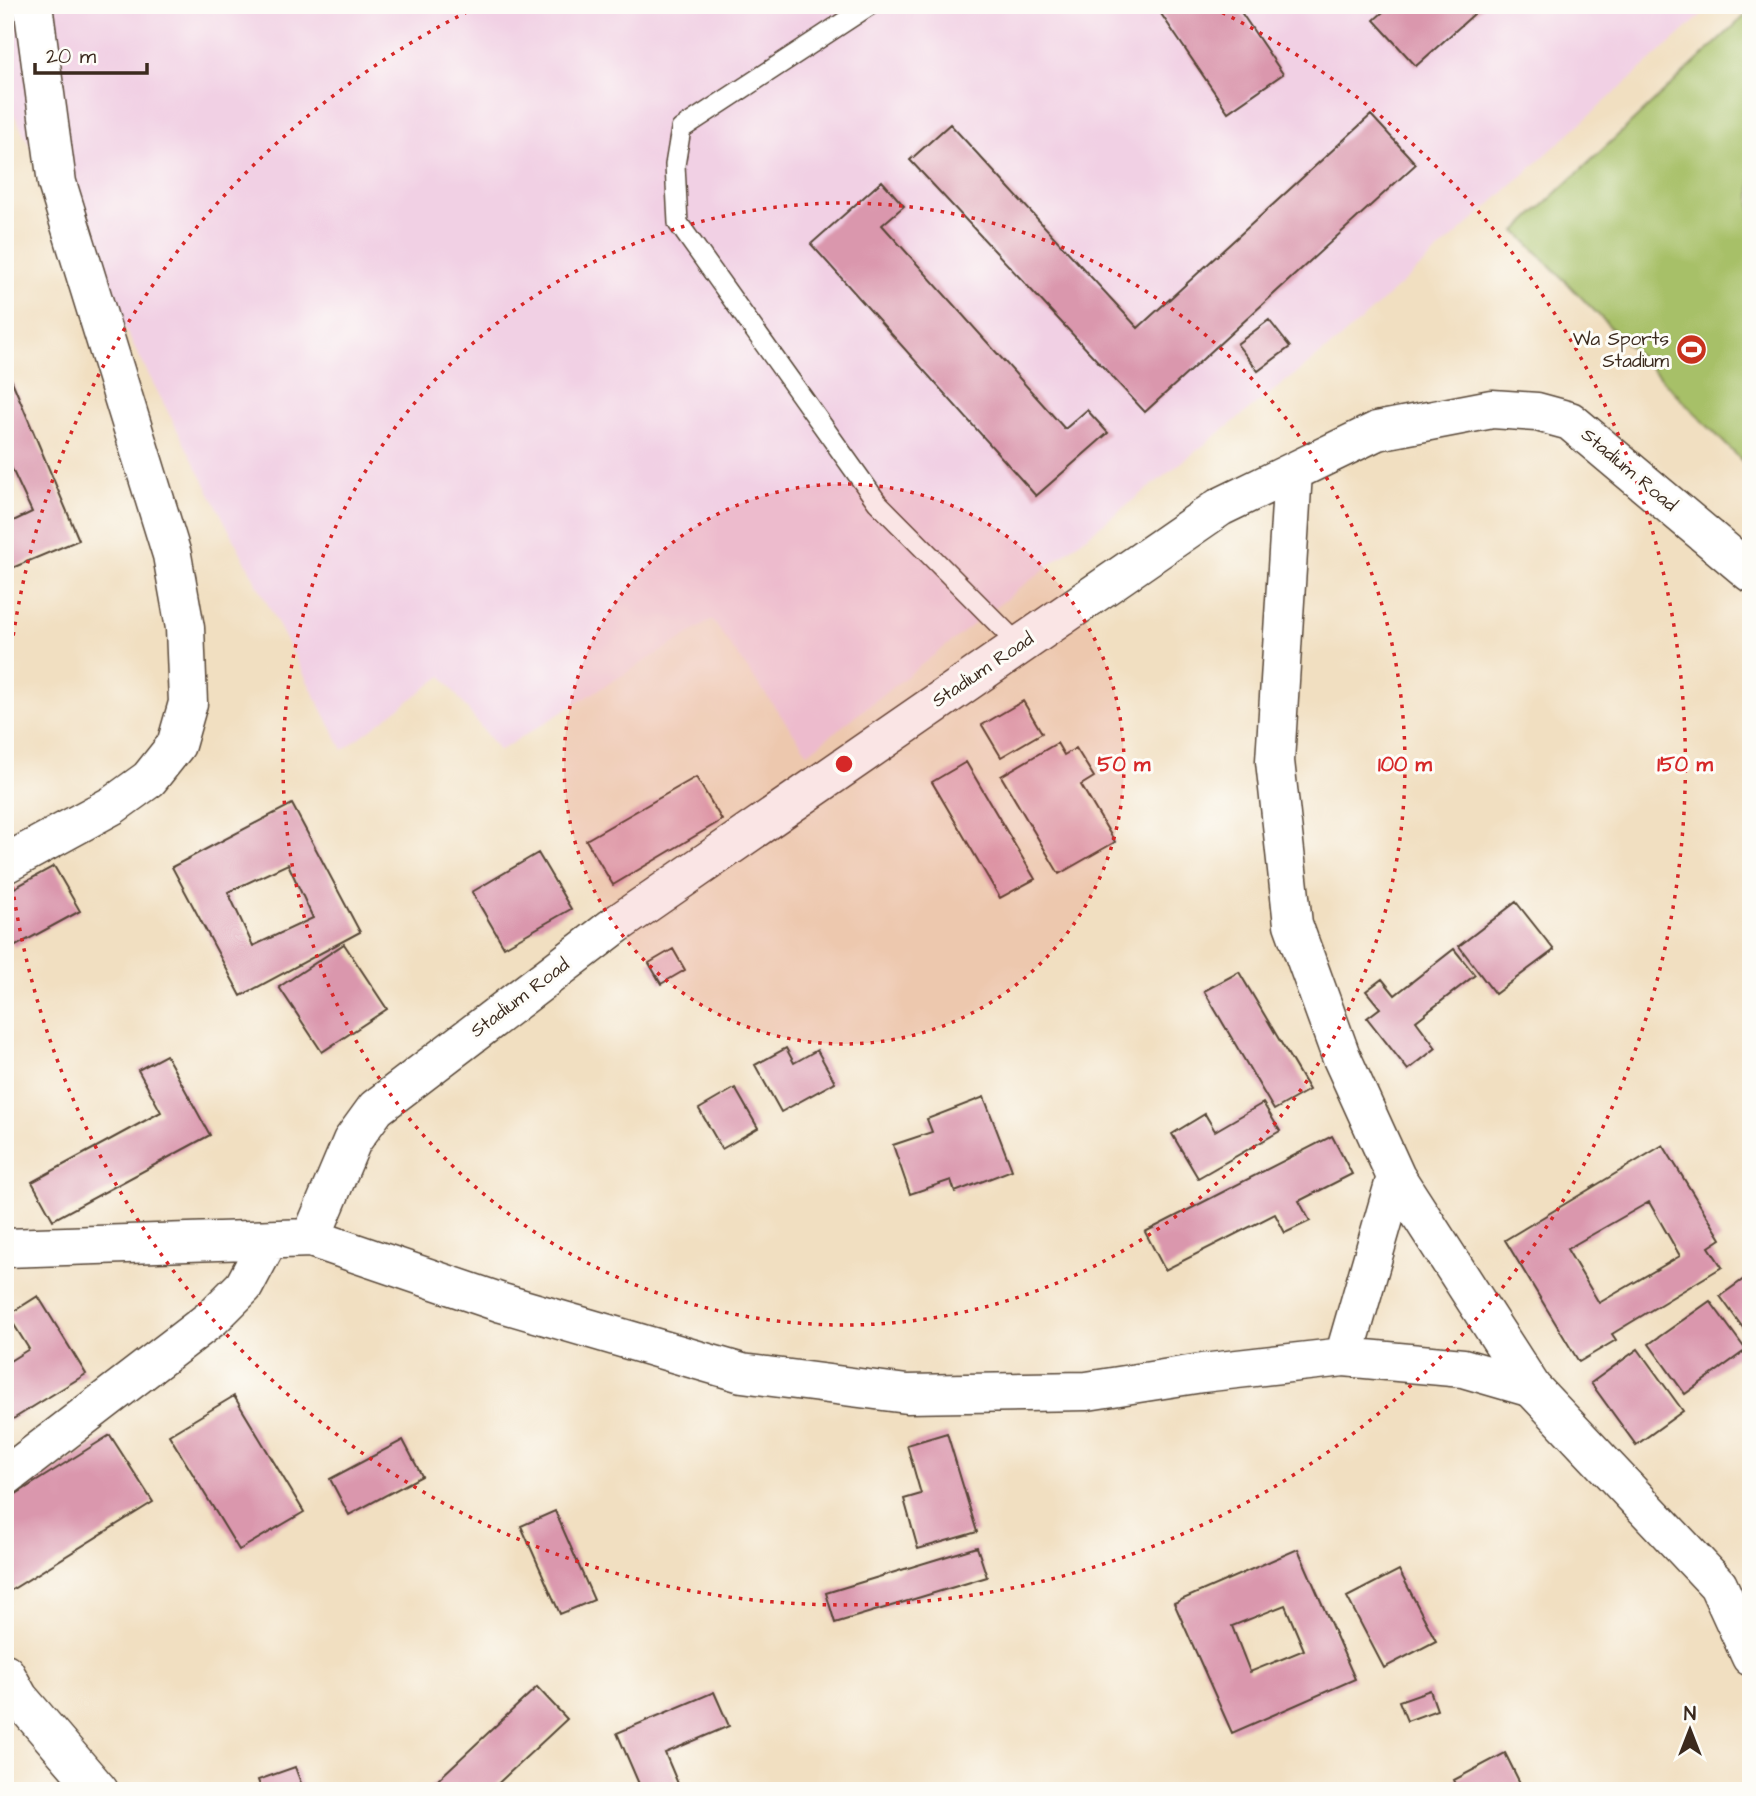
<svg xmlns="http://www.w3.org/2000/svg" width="1756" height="1796" font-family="'Architects Daughter',sans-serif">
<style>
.built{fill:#f1d0e4}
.green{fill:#a7c067;stroke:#717542;stroke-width:2}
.building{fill:#da97ad;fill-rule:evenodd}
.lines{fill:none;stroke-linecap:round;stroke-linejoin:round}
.lane-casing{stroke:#564536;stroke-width:22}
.street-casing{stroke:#564536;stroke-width:41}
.lane{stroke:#fff;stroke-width:19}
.street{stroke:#fff;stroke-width:38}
.ring{fill:none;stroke:#d62828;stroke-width:3.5;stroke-dasharray:3.5 7}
.labels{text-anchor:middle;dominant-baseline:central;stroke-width:6;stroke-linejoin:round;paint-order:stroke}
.poi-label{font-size:19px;fill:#3b2a1e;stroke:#fdfcf7;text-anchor:end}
.street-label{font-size:19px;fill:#3b2a1e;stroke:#fdfcf7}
.centre{fill:#d62828;stroke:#fdfcf7;stroke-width:3.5}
.ring-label{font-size:21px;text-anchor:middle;font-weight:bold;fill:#d62828;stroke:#fdfcf7;stroke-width:6;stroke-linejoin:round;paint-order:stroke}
</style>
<rect width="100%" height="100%" fill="#fdfcf7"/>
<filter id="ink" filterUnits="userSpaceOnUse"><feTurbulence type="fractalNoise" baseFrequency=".0143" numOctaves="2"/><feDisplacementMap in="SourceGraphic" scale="14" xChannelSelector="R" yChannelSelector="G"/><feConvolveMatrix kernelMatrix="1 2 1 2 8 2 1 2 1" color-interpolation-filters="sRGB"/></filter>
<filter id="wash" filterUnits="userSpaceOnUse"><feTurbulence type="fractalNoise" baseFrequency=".00686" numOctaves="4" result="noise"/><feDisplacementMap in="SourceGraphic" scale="28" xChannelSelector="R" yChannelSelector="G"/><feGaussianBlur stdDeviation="1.57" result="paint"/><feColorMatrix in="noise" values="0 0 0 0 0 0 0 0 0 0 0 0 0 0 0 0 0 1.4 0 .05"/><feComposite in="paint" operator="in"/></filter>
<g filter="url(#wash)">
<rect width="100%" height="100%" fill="#f1dfc1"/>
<!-- built -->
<path class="built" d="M5 5H1713L1339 340 808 753 712 620 499 751 442 676 343 750 5 97Z"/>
<!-- green -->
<path class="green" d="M1751 10V470L1516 231Z"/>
<g id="blocks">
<!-- building -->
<path class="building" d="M1155 5H1236L1283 74 1228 112Z
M1391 5H1484L1416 66 1374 20Z
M1371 115 1416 164 1145 412 910 160 950 124 1138 328Z
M882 181 904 206 882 225 1065 429 1087 410 1108 433 1036 496 811 244Z
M1269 320 1290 347 1258 371 1237 344Z
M9 374 79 540 5 571V525L32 512 5 454V375Z
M1023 701 1042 733 1001 757 982 725Z
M1057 743 1064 755 1076 748 1094 777 1081 785 1115 842 1059 874 1001 776Z
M966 762 1035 879 1000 898 932 782Z
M696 777 722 820 613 885 586 840Z
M292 804 360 932 241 996 172 867ZM288 864 313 918 253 946 228 892Z
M538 853 571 909 504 947 472 892Z
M54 866 80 911 14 947 5 930V893Z
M1516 902 1554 950 1495 994 1459 946Z
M344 944 387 1009 322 1052 279 987Z
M673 949 685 970 661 984 649 963Z
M1454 949 1475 975 1416 1021 1436 1048 1408 1070 1367 1018 1380 1008 1366 991 1382 979 1395 995Z
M1239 972 1309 1090 1274 1110 1204 991Z
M786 1048 794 1063 817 1050 835 1082 781 1112 755 1065Z
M166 1055 210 1135 53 1220 32 1182 161 1112 138 1070Z
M735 1088 758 1128 722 1149 699 1109Z
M984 1097 1012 1170 955 1192 951 1180 910 1194 893 1145 932 1132 927 1119Z
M1263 1103 1280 1131 1198 1178 1172 1134 1205 1114 1215 1131Z
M1332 1136 1352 1174 1299 1201 1310 1221 1285 1233 1275 1214 1165 1270 1145 1232Z
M1663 1145 1721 1239 1709 1247 1722 1267 1612 1334 1616 1340 1579 1362 1505 1240ZM1649 1202 1680 1256 1599 1303 1567 1249Z
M1751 1274V1339L1720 1296Z
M38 1296 86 1374 5 1424V1364L29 1349 8 1315Z
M1710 1301 1746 1350 1685 1394 1649 1344Z
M1638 1349 1683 1411 1636 1445 1591 1383Z
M234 1396 304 1512 239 1550 169 1435Z
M947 1433 977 1532 918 1549 904 1499 921 1494 907 1445Z
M110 1435 153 1502 5 1594V1501Z
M403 1440 422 1476 349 1515 330 1479Z
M555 1511 594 1600 560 1614 521 1526Z
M977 1547 987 1577 835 1623 826 1593Z
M1298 1549 1355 1679 1232 1733 1174 1603ZM1285 1605 1304 1650 1250 1672 1232 1626Z
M1399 1570 1436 1641 1384 1668 1347 1597Z
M537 1687 567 1719 490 1791H426Z
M1430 1690 1437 1710 1407 1721 1399 1701Z
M714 1692 729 1726 665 1753 679 1786 668 1791H642L617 1733Z
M1505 1753 1524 1791H1459L1454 1780Z
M295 1767 304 1791H262L258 1780Z"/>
</g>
</g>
<g filter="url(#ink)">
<use href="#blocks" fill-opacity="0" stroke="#564536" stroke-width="2"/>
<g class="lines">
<defs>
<path id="lane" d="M870 5 681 129 675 165 678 223 877 502 1019 645"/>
<path id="street" d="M1293 472 1275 761 1293 924 1341 1056 1396 1177 1532 1388 1718 1585 1751 1657
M5 864 113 805 149 779 176 745 188 703 185 628 172 555 57 183 33 5
M311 1238 352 1141 376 1108 617 924 1220 507 1377 431 1492 409 1537 412 1570 421 1751 573
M5 1248 311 1238 502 1303 742 1373 907 1394 1087 1391 1202 1373 1344 1357 1463 1368 1532 1388
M1344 1357 1396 1177
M5 1477 212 1318 244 1286 268 1241
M5 1673 19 1698 99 1791"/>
</defs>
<!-- lane casing -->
<use href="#lane" class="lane-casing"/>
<!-- street casing -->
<use href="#street" class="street-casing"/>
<!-- lane -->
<use href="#lane" class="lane"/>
<!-- street -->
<use href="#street" class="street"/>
</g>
</g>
<!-- distance rings -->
<circle cx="844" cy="764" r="280" fill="#d62828" fill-opacity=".12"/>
<g class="ring">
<circle cx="844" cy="764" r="280"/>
<circle cx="844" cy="764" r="561"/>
<path d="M6 698A841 841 0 0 1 475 8M1213 8A841 841 0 1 1 6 830"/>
</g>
<!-- icons -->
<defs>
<symbol id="stadium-disc" viewBox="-11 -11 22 22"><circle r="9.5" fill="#c8321e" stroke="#fdfcf7"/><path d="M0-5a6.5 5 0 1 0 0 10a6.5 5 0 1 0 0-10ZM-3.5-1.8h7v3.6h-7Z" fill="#fff"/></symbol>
</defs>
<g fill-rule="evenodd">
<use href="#stadium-disc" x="1674" y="332" width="35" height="35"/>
</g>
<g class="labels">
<!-- poi labels -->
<g class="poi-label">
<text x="1669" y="339">Wa Sports<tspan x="1669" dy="22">Stadium</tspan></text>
</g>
<!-- street labels -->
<g class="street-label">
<text transform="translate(1629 470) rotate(40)">Stadium Road</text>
<text transform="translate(983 670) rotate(-34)">Stadium Road</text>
<text transform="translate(520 998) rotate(-37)">Stadium Road</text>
</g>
</g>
<circle cx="844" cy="764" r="10" class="centre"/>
<g class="ring-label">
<text x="1124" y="771">50 m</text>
<text x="1405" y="771">100 m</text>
<text x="1685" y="771">150 m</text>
</g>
<!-- margin -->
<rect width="1756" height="1796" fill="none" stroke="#fdfcf7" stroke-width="28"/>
<!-- north arrow -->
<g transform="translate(1690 1730)" stroke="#fdfcf7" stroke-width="5" paint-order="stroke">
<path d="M0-5L12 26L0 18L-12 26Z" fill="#3b2a1e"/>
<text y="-10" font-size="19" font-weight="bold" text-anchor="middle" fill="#3b2a1e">N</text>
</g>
<!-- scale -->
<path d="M35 63v10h112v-10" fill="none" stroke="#3b2a1e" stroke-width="3.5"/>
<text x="46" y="63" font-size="21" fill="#3b2a1e" stroke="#fdfcf7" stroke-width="5" paint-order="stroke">20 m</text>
</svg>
